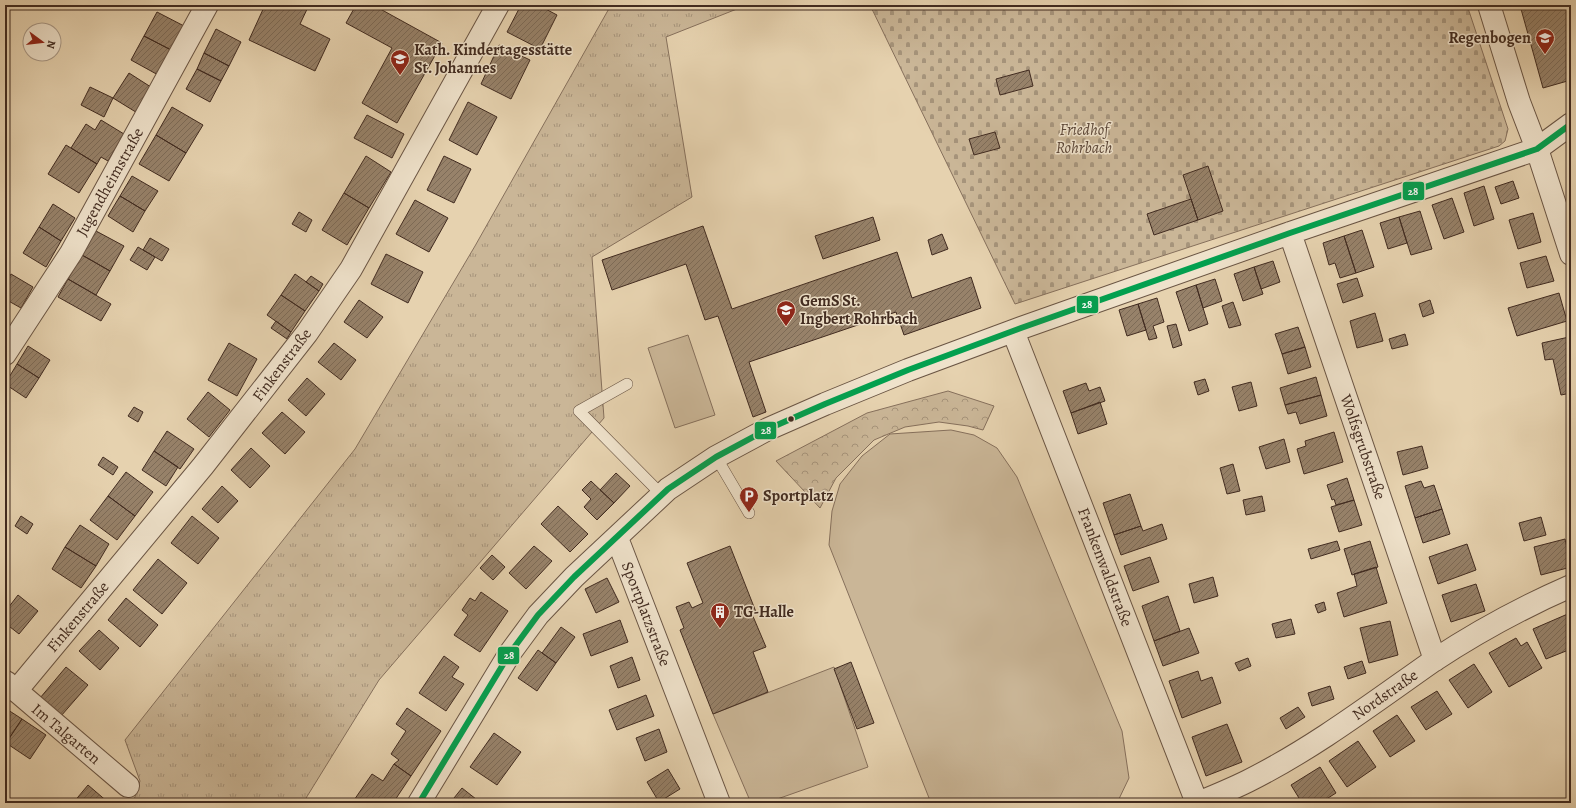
<svg xmlns="http://www.w3.org/2000/svg" width="1576" height="808" font-family="Alegreya,serif">
<style>
.grass{fill:url(#grass-tufts);stroke:#86705c}
.forest{fill:url(#forest-crowns);stroke:#86705c}
.cemetery{fill:url(#cemetery-stones);stroke:#86705c}
.pitch{fill:#cab697;stroke:#86705c}
.building{fill:url(#building-hatch);stroke:#412b20}
.lines{fill:none;stroke-linecap:round;stroke-linejoin:round}
.lane-casing{stroke:#6a5544;stroke-width:12}
.street-casing{stroke:#6a5544;stroke-width:24}
.lane{stroke:#efe2cb;stroke-width:11}
.street{stroke:#efe2cb;stroke-width:22}
.bus-1-casing{stroke:#efe2cb;stroke-width:9}
.bus-1{stroke:#03a04f;stroke-width:6}
.bus-dot{fill:#412b20;stroke:#efe2cb;stroke-width:1.5}
.labels{text-anchor:middle;dominant-baseline:central;stroke-width:3;stroke-linejoin:round;paint-order:stroke}
.poi-label{font-size:16px;font-weight:bold;fill:#412b20;stroke:#efe2cb;text-anchor:start}
.park-label{font-size:16px;font-style:italic;fill:#5c4738;stroke:#efe2cb}
.street-label{font-size:16px;fill:#412b20;stroke:#efe2cb}
.line-badge{stroke:#efe2cb;stroke-width:1.5}
.badge-label{font-size:11px;text-anchor:middle;font-weight:bold;fill:#fff}
</style>
<defs>
<pattern id="grass-tufts" width="24" height="20" patternUnits="userSpaceOnUse"><rect width="24" height="20" fill="#cab697"/><path d="M3 7l-1-3M5 7V3M7 7l1-3M15 17l-1-3M17 17v-4M19 17l1-3" fill="none" stroke="#a6947b"/></pattern>
<pattern id="forest-crowns" width="20" height="18" patternUnits="userSpaceOnUse"><rect width="20" height="18" fill="#cab697"/><path d="M2 6a3 3 0 1 1 6 0M12 15a3 3 0 1 1 6 0" fill="none" stroke="#a6947b"/></pattern>
<pattern id="cemetery-stones" width="16" height="16" patternUnits="userSpaceOnUse"><rect width="16" height="16" fill="#cab697"/><path d="M2 7V4a2 2 0 0 1 4 0v3zM10 15v-3a2 2 0 0 1 4 0v3z" fill="#a6947b"/></pattern>
<pattern id="building-hatch" width="6" height="6" patternUnits="userSpaceOnUse"><rect width="6" height="6" fill="#97826a"/><path d="M-1 1l2-2M0 6l6-6M5 7l2-2" fill="none" stroke="#7d6b57"/></pattern>
</defs>
<rect width="100%" height="100%" fill="#e6d2af"/>
<filter id="stains"><feTurbulence type="fractalNoise" baseFrequency=".005" numOctaves="4"/><feColorMatrix values="0 0 0 0 .2 0 0 0 0 .09 0 0 0 0 .02 0 0 0 .5 -.17"/></filter>
<radialGradient id="worn" r=".72"><stop offset=".6" stop-color="#630" stop-opacity="0"/><stop offset="1" stop-color="#630" stop-opacity=".3"/></radialGradient>
<!-- grass -->
<path class="grass" d="M611 5H747L666 37 692 197 592 257 604 418 379 680 303 803H133L140 781 125 740 355 449 475 246Z"/>
<!-- forest -->
<path class="forest" d="M948 391 994 406 983 430 968 426 939 422 905 427 874 440 836 478 820 508 776 461 867 413Z"/>
<!-- cemetery -->
<path class="cemetery" d="M870 5H1467L1508 129 1505 141 1499 146 1015 304Z"/>
<!-- pitch -->
<path class="pitch" d="M688 335 715 415 675 428 648 348Z
M951 430 974 435 997 448 1017 477 1122 731 1129 778 1117 803H931L829 545 832 511 840 484 862 456 890 434Z
M834 667 868 767 766 803H751L713 714Z"/>
<!-- building -->
<path class="building" d="M265 5H309L300 24 330 39 315 71 249 40Z
M356 5H373L442 43 397 123 362 103 392 48 346 23Z
M521 5H538L557 15 540 49 507 32Z
M1535 5H1571V80L1543 88 1521 9Z
M157 12 186 27 173 51 144 36Z
M216 29 241 42 229 66 204 53Z
M144 36 173 51 160 76 131 60Z
M499 45 530 60 511 99 481 84Z
M204 53 229 66 221 81 197 69Z
M197 69 221 81 210 102 186 89Z
M1029 70 1033 86 1000 95 996 79Z
M129 73 154 89 139 114 113 98Z
M90 87 113 98 104 117 81 105Z
M468 102 497 117 477 155 449 140Z
M172 107 203 125 186 153 156 135Z
M367 115 404 134 392 158 354 138Z
M101 120 124 134 108 161 101 157 97 164 71 148 86 124 95 130Z
M995 132 1000 148 974 155 969 139Z
M156 135 186 153 169 181 139 164Z
M66 145 97 164 79 193 48 174Z
M366 156 391 172 369 208 344 193Z
M444 156 471 169 454 203 427 190Z
M1208 166 1223 211 1198 220 1183 175Z
M132 176 158 191 145 211 120 196Z
M1513 181 1519 198 1501 204 1495 187Z
M1484 186 1494 219 1474 226 1464 193Z
M344 193 369 208 347 245 322 230Z
M120 196 145 211 133 232 108 216Z
M1452 198 1464 232 1444 239 1432 205Z
M1191 199 1198 220 1154 235 1147 214Z
M415 200 448 218 429 252 396 234Z
M53 204 75 218 61 241 39 227Z
M1420 211 1432 249 1411 255 1399 217Z
M299 212 312 220 306 232 292 224Z
M1533 213 1541 242 1518 249 1509 220Z
M873 217 880 240 823 259 815 236Z
M1399 217 1407 243 1388 249 1380 223Z
M703 226 732 309 897 252 912 298 971 277 981 308 904 335 896 312 749 362 766 412 753 417 718 316 705 320 686 264 612 290 602 260Z
M39 227 61 241 46 267 23 253Z
M1362 230 1374 267 1356 273 1344 236Z
M96 231 124 246 110 271 82 255Z
M942 234 948 249 932 255 928 240Z
M1344 236 1356 273 1340 278 1335 263 1329 265 1323 243Z
M150 238 169 249 162 261 143 250Z
M138 247 155 257 147 270 130 260Z
M386 254 423 272 408 303 371 284Z
M82 255 110 271 96 295 68 279Z
M1546 256 1554 281 1527 288 1520 263Z
M1273 261 1280 282 1261 289 1254 267Z
M1254 267 1263 294 1243 301 1234 274Z
M11 274 33 287 21 308 5 299V284Z
M295 274 319 291 305 311 281 295Z
M311 276 323 284 319 291 306 282Z
M1357 278 1363 296 1343 303 1337 284Z
M68 279 111 304 101 321 58 297Z
M1215 279 1222 301 1203 308 1196 285Z
M1196 285 1208 324 1189 331 1176 292Z
M1559 293 1567 321 1517 336 1508 308Z
M281 295 305 311 291 332 267 315Z
M1157 298 1164 322 1153 326 1157 338 1149 340 1138 304Z
M359 300 383 317 367 338 344 322Z
M1430 300 1434 313 1423 317 1419 304Z
M1233 302 1241 325 1229 328 1222 306Z
M1138 304 1146 330 1127 336 1119 310Z
M1375 313 1383 341 1357 348 1350 321Z
M276 321 291 332 287 339 271 328Z
M1176 324 1182 345 1173 348 1167 326Z
M1298 327 1305 347 1282 354 1275 334Z
M1405 334 1408 345 1392 349 1389 339Z
M1569 337 1571 349V393L1561 395 1553 359 1545 360 1542 343Z
M229 343 257 359 237 396 208 380Z
M334 343 356 360 341 380 318 362Z
M28 346 50 360 39 378 17 364Z
M1305 347 1311 367 1288 374 1282 354Z
M17 364 39 378 26 398 5 384Z
M1316 377 1321 395 1285 405 1280 388Z
M307 378 325 394 306 416 288 400Z
M1205 379 1209 391 1198 395 1194 382Z
M1251 382 1257 406 1239 411 1232 387Z
M1086 383 1089 391 1100 387 1105 401 1071 413 1063 391Z
M208 392 230 410 209 437 187 419Z
M1321 395 1327 416 1300 424 1296 412 1288 414 1285 405Z
M1100 402 1107 424 1078 434 1071 413Z
M134 407 143 412 138 422 128 416Z
M282 412 305 432 285 454 262 433Z
M167 431 194 449 180 469 154 451Z
M1334 432 1343 462 1304 474 1297 449 1306 446 1305 441Z
M1284 439 1290 462 1266 469 1259 447Z
M1422 446 1428 468 1403 475 1397 452Z
M251 448 270 466 250 488 231 470Z
M154 451 178 467 166 486 142 470Z
M103 457 118 467 113 475 98 465Z
M1233 464 1240 491 1227 494 1220 468Z
M126 472 153 492 135 516 108 496Z
M616 473 630 486 614 503 600 490Z
M1347 478 1354 500 1336 505 1334 499 1332 500 1327 485Z
M591 481 614 503 597 520 584 507 591 499 582 490Z
M1421 481 1424 488 1434 485 1442 509 1415 518 1405 486Z
M222 486 238 501 218 523 202 509Z
M1130 494 1141 526 1114 535 1103 503Z
M108 496 135 516 117 540 90 520Z
M1262 496 1265 511 1246 515 1243 500Z
M1354 500 1362 525 1339 532 1331 507Z
M558 506 588 534 570 552 541 524Z
M1442 509 1450 534 1423 543 1415 518Z
M21 516 33 524 27 534 15 526Z
M192 516 219 538 198 564 171 543Z
M1541 517 1546 535 1524 541 1519 523Z
M1162 524 1167 539 1121 555 1114 535 1141 526 1143 531Z
M80 525 109 544 96 566 65 547Z
M1565 539 1571 567 1541 575 1534 547Z
M1337 541 1340 550 1311 559 1308 549Z
M1370 541 1378 567 1352 575 1344 549Z
M1467 544 1476 570 1438 584 1429 557Z
M534 546 552 561 526 589 509 573Z
M730 546 756 612 752 614 766 647 753 652 768 692 713 714 680 630 684 628 676 607 689 602 692 608 703 603 687 563Z
M65 547 96 566 81 588 52 569Z
M492 555 505 567 493 580 480 568Z
M1150 557 1159 582 1133 591 1124 566Z
M158 559 187 583 162 614 133 590Z
M1376 567 1387 603 1344 617 1337 593 1357 586 1354 574Z
M1213 577 1218 596 1194 603 1189 584Z
M607 578 619 602 596 613 585 589Z
M1476 584 1485 611 1451 622 1442 595Z
M481 592 508 611 480 652 454 635 468 615 462 610 470 598 475 601Z
M18 595 38 611 19 634 5 623V612Z
M1168 596 1180 631 1154 641 1142 606Z
M126 598 158 625 140 647 108 620Z
M1324 602 1326 610 1318 613 1315 605Z
M1570 613 1571 649 1546 659 1533 629Z
M1291 619 1295 634 1276 638 1272 624Z
M620 620 628 642 591 656 583 634Z
M1390 621 1398 655 1369 663 1360 628Z
M561 627 575 637 556 663 542 653Z
M1189 628 1199 653 1163 666 1154 641Z
M99 630 119 648 100 670 79 651Z
M1516 638 1521 646 1527 642 1542 668 1509 687 1489 653Z
M538 650 556 663 537 691 518 678Z
M444 656 459 667 452 677 464 684 446 711 419 693Z
M632 657 640 680 618 688 610 666Z
M1248 658 1251 666 1239 671 1235 663Z
M1362 661 1366 673 1348 679 1344 667Z
M851 662 874 723 857 729 834 669Z
M1474 664 1492 692 1468 708 1449 680Z
M66 667 88 685 61 716 40 698Z
M1198 671 1201 681 1212 677 1221 703 1182 718 1169 681Z
M1330 686 1334 699 1312 706 1308 693Z
M1437 691 1452 714 1426 730 1411 707Z
M646 695 654 716 617 730 609 710Z
M1298 707 1305 717 1286 729 1280 718Z
M5 708 22 719 6 743 5 742Z
M407 708 441 731 411 776 394 764 399 760 391 754 406 731 396 724Z
M1397 715 1415 741 1390 757 1373 731Z
M22 719 46 735 30 759 6 743Z
M1227 724 1242 762 1206 776 1192 737Z
M659 729 667 752 645 761 636 738Z
M494 733 521 752 497 785 470 767Z
M1358 741 1376 767 1347 787 1329 761Z
M394 764 411 776 393 803H352L372 774 383 781Z
M1320 767 1336 793 1320 803H1302L1291 785Z
M668 769 680 789 659 802 647 782Z
M88 785 109 803H73Z
M462 788 481 803H450Z"/>
<g class="lines">
<defs>
<path id="lane" d="M627 384 579 411 662 495
M716 457 749 513"/>
<path id="street" d="M1489 5 1519 102 1537 149 1571 254
M1290 233 1435 660
M1013 331 1197 803
M5 354 71 253 207 5
M617 538 719 803
M6 682 128 786
M16 691 203 466 307 333 351 269 498 5
M419 803 510 653 538 615 574 577 668 489 716 457 768 429 825 404 908 370 1021 328 1290 233 1537 149 1571 124
M1198 803C1215 796 1232 789 1248 781 1314 748 1373 703 1433 661 1477 632 1523 607 1571 586"/>
</defs>
<!-- lane casing -->
<use href="#lane" class="lane-casing"/>
<!-- street casing -->
<use href="#street" class="street-casing"/>
<!-- lane -->
<use href="#lane" class="lane"/>
<!-- street -->
<use href="#street" class="street"/>
<defs>
<path id="bus-1" d="M419 803 510 653 538 615 574 577 668 489 716 457 768 429 825 404 908 370 1021 328 1290 233 1537 149 1571 124"/>
</defs>
<!-- bus-1 casing -->
<use href="#bus-1" class="bus-1-casing"/>
<!-- bus-1 -->
<use href="#bus-1" class="bus-1"/>
</g>
<!-- icons -->
<defs>
<symbol id="school-pin" viewBox="-11 -11 22 30"><path d="M0 17L-7.5 6A9.5 9.5 0 1 1 7.5 6Z" fill="#8f2418" stroke="#efe2cb"/><path d="M0-5L7-2L0 1L-7-2ZM-4 1L0 2.5L4 1V4Q0 6-4 4Z" fill="#fff"/></symbol>
<symbol id="parking-pin" viewBox="-11 -11 22 30"><path d="M0 17L-7.5 6A9.5 9.5 0 1 1 7.5 6Z" fill="#8f2418" stroke="#efe2cb"/><path d="M-3.5-5.5H1a3.5 3.5 0 0 1 0 7H-1V5.5H-3.5ZM-1-3.4V-.6H.8a1.4 1.4 0 0 0 0-2.8Z" fill="#fff"/></symbol>
<symbol id="building-pin" viewBox="-11 -11 22 30"><path d="M0 17L-7.5 6A9.5 9.5 0 1 1 7.5 6Z" fill="#8f2418" stroke="#efe2cb"/><path d="M-4-6H4V6H1V3H-1V6H-4ZM-2.5-4.3h1.7v1.8h-1.7ZM.8-4.3h1.7v1.8H.8ZM-2.5-1h1.7V.8h-1.7ZM.8-1h1.7V.8H.8Z" fill="#fff"/></symbol>
</defs>
<g fill-rule="evenodd">
<use href="#school-pin" x="1534" y="27" width="22" height="30"/>
<use href="#school-pin" x="389" y="48" width="22" height="30"/>
<use href="#school-pin" x="775" y="299" width="22" height="30"/>
<use href="#parking-pin" x="738" y="485" width="22" height="30"/>
<use href="#building-pin" x="709" y="601" width="22" height="30"/>
</g>
<!-- markers -->
<circle class="bus-dot" cx="791" cy="419" r="3.5"/>
<g class="labels">
<!-- poi labels -->
<g class="poi-label">
<text x="1531" y="38" text-anchor="end">Regenbogen</text>
<text x="414" y="50">Kath. Kindertagesstätte<tspan x="414" dy="18">St. Johannes</tspan></text>
<text x="800" y="301">GemS St.<tspan x="800" dy="18">Ingbert Rohrbach</tspan></text>
<text x="763" y="496">Sportplatz</text>
<text x="734" y="612">TG-Halle</text>
</g>
<!-- park labels -->
<g class="park-label">
<text x="1084" y="130">Friedhof<tspan x="1084" dy="18">Rohrbach</tspan></text>
</g>
<!-- street labels -->
<g class="street-label">
<text transform="translate(110 182) rotate(-61)">Jugendheimstraße</text>
<text transform="translate(282 365) rotate(-53)">Finkenstraße</text>
<text transform="translate(1363 447) rotate(71)">Wolfsgrubstraße</text>
<text transform="translate(1105 567) rotate(69)">Frankenwaldstraße</text>
<text transform="translate(646 614) rotate(69)">Sportplatzstraße</text>
<text transform="translate(78 617) rotate(-50)">Finkenstraße</text>
<text transform="translate(1385 695) rotate(-35)">Nordstraße</text>
<text transform="translate(66 734) rotate(40)">Im Talgarten</text>
</g>
</g>
<g class="line-badge">
<rect x="1402" y="181" width="23" height="20" rx="4" fill="#03a04f"/>
<rect x="1076" y="295" width="23" height="19" rx="4" fill="#03a04f"/>
<rect x="754" y="421" width="23" height="19" rx="4" fill="#03a04f"/>
<rect x="497" y="646" width="23" height="19" rx="4" fill="#03a04f"/>
</g>
<g class="badge-label">
<text x="1413" y="195">28</text>
<text x="1087" y="308">28</text>
<text x="766" y="434">28</text>
<text x="509" y="659">28</text>
</g>
<!-- margin -->
<rect width="1576" height="808" fill="none" stroke="#e6d2af" stroke-width="20"/>
<rect x="6" y="6" width="1564" height="796" fill="none" stroke="#412b20" stroke-width="2"/>
<rect x="10" y="10" width="1556" height="788" fill="none" stroke="#412b20"/>
<!-- north arrow -->
<g transform="translate(42 42) rotate(105)"><circle r="19" fill="#efe2cb" stroke="#a99987"/>
<path d="M0-3L7 15L0 10L-7 15Z" fill="#8f2418"/>
<text y="-6" font-size="11" font-weight="bold" text-anchor="middle" fill="#412b20">N</text>
</g>
<rect width="100%" height="100%" filter="url(#stains)"/>
<rect width="100%" height="100%" fill="url(#worn)"/>
</svg>
